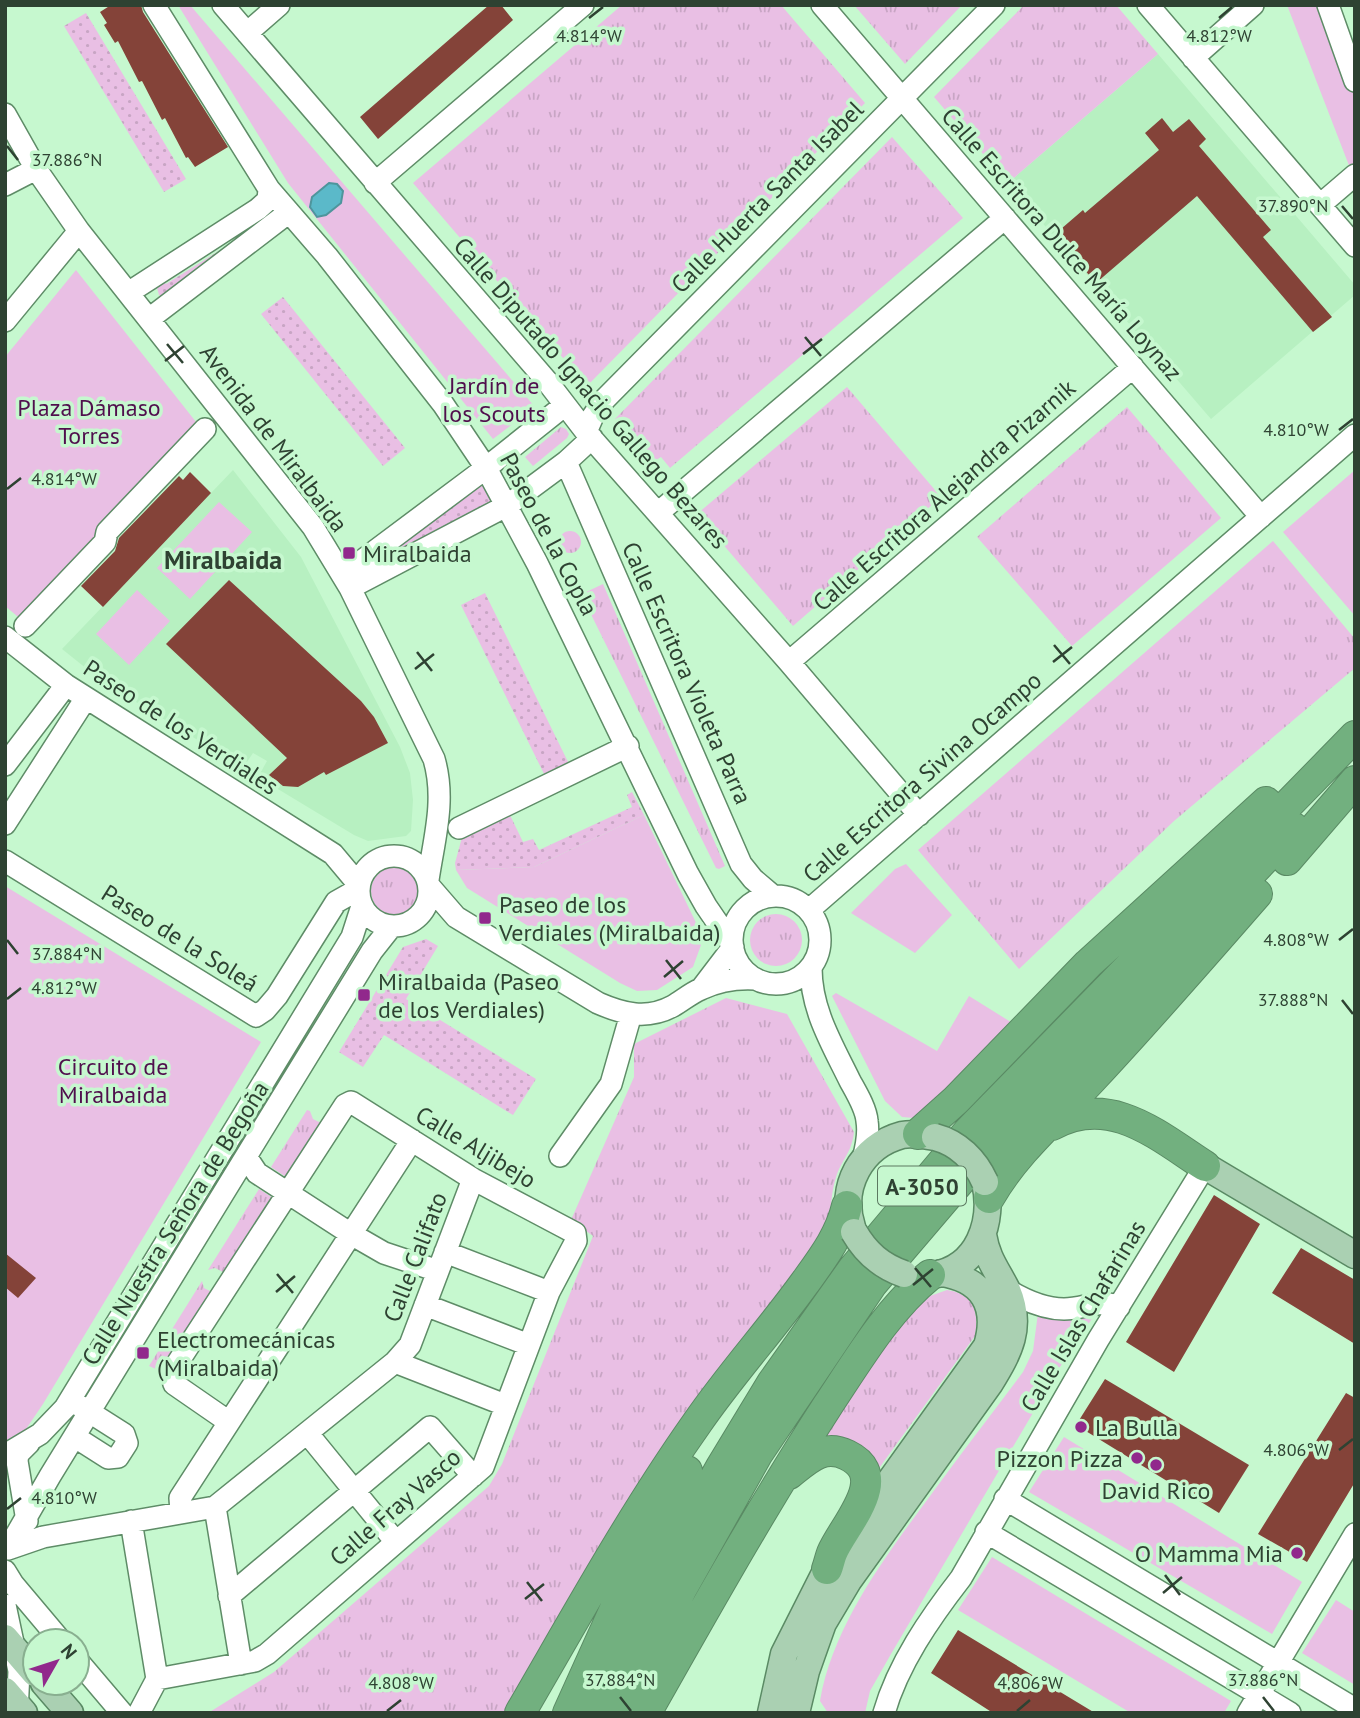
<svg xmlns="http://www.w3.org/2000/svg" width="1360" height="1718" font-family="'PT Sans',sans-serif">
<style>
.built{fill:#b7f0c1}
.grass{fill:url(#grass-tufts)}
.park{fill:#e9bfe4}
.garden{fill:url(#garden-dots)}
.water{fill:#5bb9c9;stroke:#4e959c;stroke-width:2}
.building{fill:#844339}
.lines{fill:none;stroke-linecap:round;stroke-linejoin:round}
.minor-casing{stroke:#5e8c67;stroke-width:24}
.major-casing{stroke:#5a8a64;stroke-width:29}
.highway-casing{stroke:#5a8a64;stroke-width:32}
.minor{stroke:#fff;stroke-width:21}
.major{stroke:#aad0b2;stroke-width:26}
.highway{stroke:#72b07f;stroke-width:30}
.major-bridge-casing{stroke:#5a8a64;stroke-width:29;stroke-linecap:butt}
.major-bridge{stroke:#aad0b2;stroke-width:26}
.ticks{fill:none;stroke:#2e4232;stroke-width:2.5}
.poi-dot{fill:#91288c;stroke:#c6f8cf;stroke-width:2.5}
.labels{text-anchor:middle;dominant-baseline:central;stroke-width:7;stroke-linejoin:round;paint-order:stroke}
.shield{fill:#c6f8cf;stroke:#5c7961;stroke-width:2}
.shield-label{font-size:23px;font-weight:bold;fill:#2e4232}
.street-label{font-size:24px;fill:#2e4232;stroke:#c6f8cf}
.park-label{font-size:24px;fill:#500f4d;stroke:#c6f8cf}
.poi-label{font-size:24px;fill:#2e4232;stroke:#c6f8cf;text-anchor:start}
.neighbourhood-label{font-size:26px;font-weight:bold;fill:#2e4232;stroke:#c6f8cf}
.ticks-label{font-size:18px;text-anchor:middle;fill:#2e4232;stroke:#c6f8cf;stroke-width:7;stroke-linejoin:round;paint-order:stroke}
</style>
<defs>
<pattern id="grass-tufts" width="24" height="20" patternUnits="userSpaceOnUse" patternTransform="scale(1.75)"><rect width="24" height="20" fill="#e9bfe4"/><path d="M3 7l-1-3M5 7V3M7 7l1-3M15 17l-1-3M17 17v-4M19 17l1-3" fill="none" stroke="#c8a5c4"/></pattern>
<pattern id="garden-dots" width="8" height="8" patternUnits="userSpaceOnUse" patternTransform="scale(1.75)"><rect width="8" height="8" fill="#e9bfe4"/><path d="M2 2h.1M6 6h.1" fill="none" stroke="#c8a5c4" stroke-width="1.8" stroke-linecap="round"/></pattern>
</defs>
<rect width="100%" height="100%" fill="#c6f8cf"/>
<!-- built -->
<path class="built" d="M1158 54 1355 285V295L1211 419 1008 183Z
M233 470 301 557 400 747 410 773 413 800 411 831 406 836 368 841 354 835 258 777 267 761 253 753 243 768 102 681 62 649Z"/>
<!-- grass -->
<path class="grass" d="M622 5H781L865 103 587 386 413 183Z
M854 5H962L905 64Z
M1024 5H1116L1158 54 1008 183 934 97Z
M892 137 963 218 670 468 661 457 653 462 615 419Z
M847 387 941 497 793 626 697 514Z
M1127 407 1221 518 1072 646 977 537Z
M561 427 566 429 569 434 567 438 533 466 525 457Z
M559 542a11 11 0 1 1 22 0a11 11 0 1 1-22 0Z
M1273 541 1355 639V668L1174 821 1019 969 918 850Z
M603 584 725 866 719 869 716 868 582 596 584 593Z
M371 891a24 24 0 1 1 48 0a24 24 0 1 1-48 0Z
M750 940a26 26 0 1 1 52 0a26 26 0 1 1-52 0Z
M726 998 787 1014 854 1132C852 1151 844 1157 837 1174 831 1191 831 1208 829 1225L508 1713H208L274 1672 489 1486 502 1464 593 1236 571 1220 634 1077V1044Z
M307 1110 310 1111 313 1119 319 1122 324 1120 292 1181 271 1167Z
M259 1189 278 1201 225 1273 215 1268 208 1270Z
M202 1281 204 1288 214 1293 167 1374 149 1366Z
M947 1290C974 1294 979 1311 975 1336L877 1471 823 1437 898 1322 930 1296Z"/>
<!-- park -->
<path class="park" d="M178 5H190L535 407 493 439 288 183Z
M1287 5H1322L1355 90V181Z
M76 270 200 427 23 621 5 606V357Z
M1355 470V616L1283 532Z
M219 502 252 532 190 599 157 568Z
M137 590 170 621 129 665 96 634Z
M644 815 700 931 701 945 693 967 657 990 637 991 620 983 467 888 456 870 534 867Z
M906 864 952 915 915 953 851 913 895 869Z
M5 886 261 1042 43 1404 24 1432 5 1443Z
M836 993 937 1051 969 996 1014 1024 927 1114 914 1118 902 1117 885 1101 832 996Z
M1097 1311 1060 1367 891 1654 870 1691 865 1713H828L820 1701C833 1624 888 1553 933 1492 963 1451 993 1412 1023 1372L1033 1351 1038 1313Z
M1064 1437 1302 1582 1272 1634 1029 1492Z
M992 1557 1231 1701 1224 1713H1131L958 1610Z
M1336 1600 1355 1612V1685L1302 1653Z"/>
<!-- garden -->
<path class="garden" d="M86 13 186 179 164 192 64 26Z
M262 217 264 220 163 297 159 295 156 284 161 278 166 284 241 237 237 230Z
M283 297 405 448 383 466 261 314Z
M479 480 491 491 494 507 365 568Z
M485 593 571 768 547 780 461 605Z
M632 792 644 815 534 867 456 870 455 863 464 830 507 809 523 842 533 839 539 850 632 807 627 795Z
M426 939 438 946 406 999 536 1079 513 1115 384 1035 363 1067 339 1052 403 947Z"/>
<!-- water -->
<path class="water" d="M329 183 337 184 343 191 341 203 326 215 317 217 310 207 312 197Z"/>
<!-- building -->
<path class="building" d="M111 5H141L143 12 228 147 195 167 188 157 186 158 165 118 162 120 142 81 139 82 118 41 115 43 104 25 107 23 100 12Z
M489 5H501L513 20 378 139 360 117Z
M1162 118 1173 132 1189 119 1206 139 1199 146 1271 230 1263 237 1332 317 1313 332 1197 196 1096 283 1054 235 1083 210 1085 213 1159 150 1145 133Z
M190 472 211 493 103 607 81 586 115 551 119 538 179 476 183 480Z
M229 580 361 701 374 717 388 743 326 775 324 772 298 787 283 786 269 775 287 758 166 644Z
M1214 1195 1260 1224 1174 1372 1126 1342Z
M1301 1248 1355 1280V1344L1272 1293Z
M5 1253 36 1278 18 1298 5 1287Z
M1105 1379 1249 1465 1219 1513 1076 1425Z
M1346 1393 1355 1398V1482L1307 1562 1258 1534Z
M958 1630 1095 1713H993L931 1673Z"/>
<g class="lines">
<defs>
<path id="minor" d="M154 5 269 189 327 256 443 404 486 468 537 563 688 874 706 906 732 944
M223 5 546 380 586 432 789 662 919 815
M822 5 1261 517
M1148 5 1355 246
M1328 5 1355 81
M247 33 279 5
M1193 58 1253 5
M5 114 36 169 79 231 313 527 350 588 434 759C446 800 434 839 428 880
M375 183 583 5
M5 185 36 169
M1320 205 1355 175
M128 293 258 209 268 200 269 189
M149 319 288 213
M5 321 79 231
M586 432 593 416 605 399 994 5
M566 462 741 864 753 879 773 896
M658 513 1005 218
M343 575 486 468 565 405
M350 588 508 505 566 462 592 438
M25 626 105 542 107 532 205 429
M5 637 66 685 333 854 359 885
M789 662 1133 367
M5 765 66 685
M5 824 86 698
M459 828 628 746
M359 891a35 35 0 1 1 70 0a35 35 0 1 1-70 0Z
M5 861 256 1016 265 1010 277 996 336 902 359 889
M430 887 456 917 598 1003C623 1014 647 1020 673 1006 682 1001 691 993 701 989 718 981 737 978 755 979
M732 940a44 44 0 1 1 88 0a44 44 0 1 1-88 0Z
M809 910 1355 435
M811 968C811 1010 832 1044 850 1081 856 1092 866 1108 867 1121 869 1133 866 1148 863 1159
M701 989 733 947
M560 1156 611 1084 631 1014
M247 1158 257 1173 351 1234 384 1253 438 1271
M445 1252 549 1292
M1006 1289C1024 1300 1043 1309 1064 1309 1085 1309 1100 1298 1119 1307
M425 1305 529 1345
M395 1362 505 1405
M308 1434 396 1542
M75 1437 108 1458 118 1457 127 1443 124 1434 80 1406
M5 1455 40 1434 65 1408 352 937 362 906
M1005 1499 1355 1709
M215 1507 241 1664
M181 1512 180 1498 412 1140
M27 1521 17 1461 18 1454 29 1443
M131 1521 157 1679
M986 1532 1290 1713
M8 1549 50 1476 372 951 391 927
M8 1549 43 1537 215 1507 395 1362 410 1345 473 1179
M5 1571 13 1584 61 1641
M229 1596 430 1427 473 1476
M5 1605 19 1671 17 1713
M77 1660 122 1713
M157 1679 255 1661 267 1654 483 1467 549 1292 576 1241 575 1233 473 1179 351 1102 345 1105 171 1373 174 1384 229 1422
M139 1713 157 1679
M884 1713C898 1664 930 1618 961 1578L1098 1340 1205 1166
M1248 1713 1355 1534"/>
<path id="major" d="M1205 1166 1355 1255
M852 1227C839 1187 861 1146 902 1135 913 1133 924 1135 935 1137
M933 1275C979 1268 994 1221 985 1182
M5 1638 35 1673
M44 1683 70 1713
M5 1691 24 1713
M771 1713 784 1654 827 1569 987 1346C999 1305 982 1279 941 1273
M796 1713 806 1671 823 1623 848 1581 990 1383C1009 1352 1023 1327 1007 1290 997 1270 987 1259 983 1235"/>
<path id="highway" d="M1287 860 1355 781
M1052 1125C1110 1093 1157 1135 1205 1166
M918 1134 956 1100 1088 964 1266 802
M989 1198C1015 1152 1058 1116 1093 1078 1149 1018 1203 956 1257 894
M789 1474C807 1460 823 1443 847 1455 893 1477 843 1526 832 1553 830 1558 829 1564 827 1569
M520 1713C577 1615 632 1515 697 1423 730 1375 770 1331 804 1284 822 1259 840 1236 847 1206
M568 1713 619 1600 687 1471
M590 1713 640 1613 721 1467 772 1383 853 1269 968 1132 1355 736
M619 1713 681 1590 758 1453 872 1284 988 1148 1294 828
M646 1713C705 1609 763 1505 828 1405 858 1360 888 1309 930 1275"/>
</defs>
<!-- minor casing -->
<use href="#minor" class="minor-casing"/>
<!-- major casing -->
<use href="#major" class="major-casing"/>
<!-- highway casing -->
<use href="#highway" class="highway-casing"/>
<!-- minor -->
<use href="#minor" class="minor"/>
<!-- major -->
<use href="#major" class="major"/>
<!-- highway -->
<use href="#highway" class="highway"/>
<defs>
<path id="major-bridge" d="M935 1137C958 1143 975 1160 985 1182
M854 1232C866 1253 881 1266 904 1274"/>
</defs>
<!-- major-bridge casing -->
<use href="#major-bridge" class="major-bridge-casing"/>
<!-- major-bridge -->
<use href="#major-bridge" class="major-bridge"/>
</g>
<!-- ticks -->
<path class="ticks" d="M589 18 603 7M1219 18 1232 7M7 146 18 160M1342 206 1353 219M805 337 821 356M167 344 183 363M803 354 822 339M165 361 184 346M1339 430 1353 419M7 489 21 478M1054 645 1070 664M417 652 432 671M1053 662 1072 647M415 669 434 654M7 940 18 954M1339 940 1353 929M666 960 681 979M664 977 683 961M7 999 21 988M1342 1000 1353 1014M915 1268 931 1287M277 1274 293 1293M913 1285 933 1269M276 1292 295 1276M1339 1450 1353 1439M7 1509 21 1498M1165 1575 1180 1595M527 1582 542 1601M1163 1593 1182 1577M525 1599 544 1584M620 1697 631 1711M1263 1697 1274 1711M387 1711 401 1700M1017 1711 1030 1700"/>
<!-- markers -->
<g class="poi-dot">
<rect x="342" y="546" width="14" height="14" rx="3.5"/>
<rect x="478" y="911" width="14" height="14" rx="3.5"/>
<rect x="357" y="988" width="14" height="14" rx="3.5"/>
<rect x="136" y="1346" width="14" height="14" rx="3.5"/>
<circle cx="1081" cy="1427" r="7"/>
<circle cx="1137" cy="1458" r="7"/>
<circle cx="1156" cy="1465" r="7"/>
<circle cx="1297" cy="1553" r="7"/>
</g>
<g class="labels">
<!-- shield labels -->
<rect class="shield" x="878" y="1166.5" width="88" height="39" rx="5"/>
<g class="shield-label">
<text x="922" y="1186">A-3050</text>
</g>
<!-- street labels -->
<g class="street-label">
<text transform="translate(767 197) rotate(-45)">Calle Huerta Santa Isabel</text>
<text transform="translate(1062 244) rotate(49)">Calle Escritora Dulce María Loynaz</text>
<text transform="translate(591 393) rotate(49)">Calle Diputado Ignacio Gallego Bezares</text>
<text transform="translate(274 438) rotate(53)">Avenida de Miralbaida</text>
<text transform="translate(944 495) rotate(-41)">Calle Escritora Alejandra Pizarnik</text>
<text transform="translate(549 534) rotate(62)">Paseo de la Copla</text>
<text transform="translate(687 673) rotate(66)">Calle Escritora Violeta Parra</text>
<text transform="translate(181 727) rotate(33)">Paseo de los Verdiales</text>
<text transform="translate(922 777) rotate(-41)">Calle Escritora Sivina Ocampo</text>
<text transform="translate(180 938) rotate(32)">Paseo de la Soleá</text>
<text transform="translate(476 1147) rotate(31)">Calle Aljibejo</text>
<text transform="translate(175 1223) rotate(-58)">Calle Nuestra Señora de Begoña</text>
<text transform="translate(415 1257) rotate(-69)">Calle Califato</text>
<text transform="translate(1083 1316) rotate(-59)">Calle Islas Chafarinas</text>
<text transform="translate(395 1507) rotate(-41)">Calle Fray Vasco</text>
</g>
<!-- park labels -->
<g class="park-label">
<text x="494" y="385">Jardín de<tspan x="494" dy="28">los Scouts</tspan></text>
<text x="89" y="407">Plaza Dámaso<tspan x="89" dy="28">Torres</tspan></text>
<text x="113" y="1066">Circuito de<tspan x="113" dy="28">Miralbaida</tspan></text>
</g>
<!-- poi labels -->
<g class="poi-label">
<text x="363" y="553">Miralbaida</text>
<text x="499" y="904">Paseo de los<tspan x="499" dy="28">Verdiales (Miralbaida)</tspan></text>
<text x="378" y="981">Miralbaida (Paseo<tspan x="378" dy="28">de los Verdiales)</tspan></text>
<text x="157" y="1339">Electromecánicas<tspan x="157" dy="28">(Miralbaida)</tspan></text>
<text x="1095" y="1427">La Bulla</text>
<text x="1123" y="1458" text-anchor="end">Pizzon Pizza</text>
<text x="1156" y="1490" text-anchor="middle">David Rico</text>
<text x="1283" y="1553" text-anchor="end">O Mamma Mia</text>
</g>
<!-- neighbourhood labels -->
<g class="neighbourhood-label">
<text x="223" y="559">Miralbaida</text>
</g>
</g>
<g class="ticks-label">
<text x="1219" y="42">4.812°W</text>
<text x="589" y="42">4.814°W</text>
<text x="67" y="166">37.886°N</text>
<text x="1293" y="212">37.890°N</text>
<text x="1296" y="436">4.810°W</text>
<text x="64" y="485">4.814°W</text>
<text x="1296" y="946">4.808°W</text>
<text x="67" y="960">37.884°N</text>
<text x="64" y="994">4.812°W</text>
<text x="1293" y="1006">37.888°N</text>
<text x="1296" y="1456">4.806°W</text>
<text x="64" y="1504">4.810°W</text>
<text x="620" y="1686">37.884°N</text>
<text x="1263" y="1686">37.886°N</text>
<text x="401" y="1689">4.808°W</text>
<text x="1030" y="1689">4.806°W</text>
</g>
<!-- border -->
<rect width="1360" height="1718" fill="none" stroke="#2e4232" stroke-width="14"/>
<!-- north arrow -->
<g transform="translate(56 1662) rotate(51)"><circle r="33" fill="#c6f8cf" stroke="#89af90" stroke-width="2"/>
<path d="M0-5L12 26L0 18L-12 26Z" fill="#91288c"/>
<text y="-10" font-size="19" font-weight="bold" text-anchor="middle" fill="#2e4232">N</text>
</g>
</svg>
